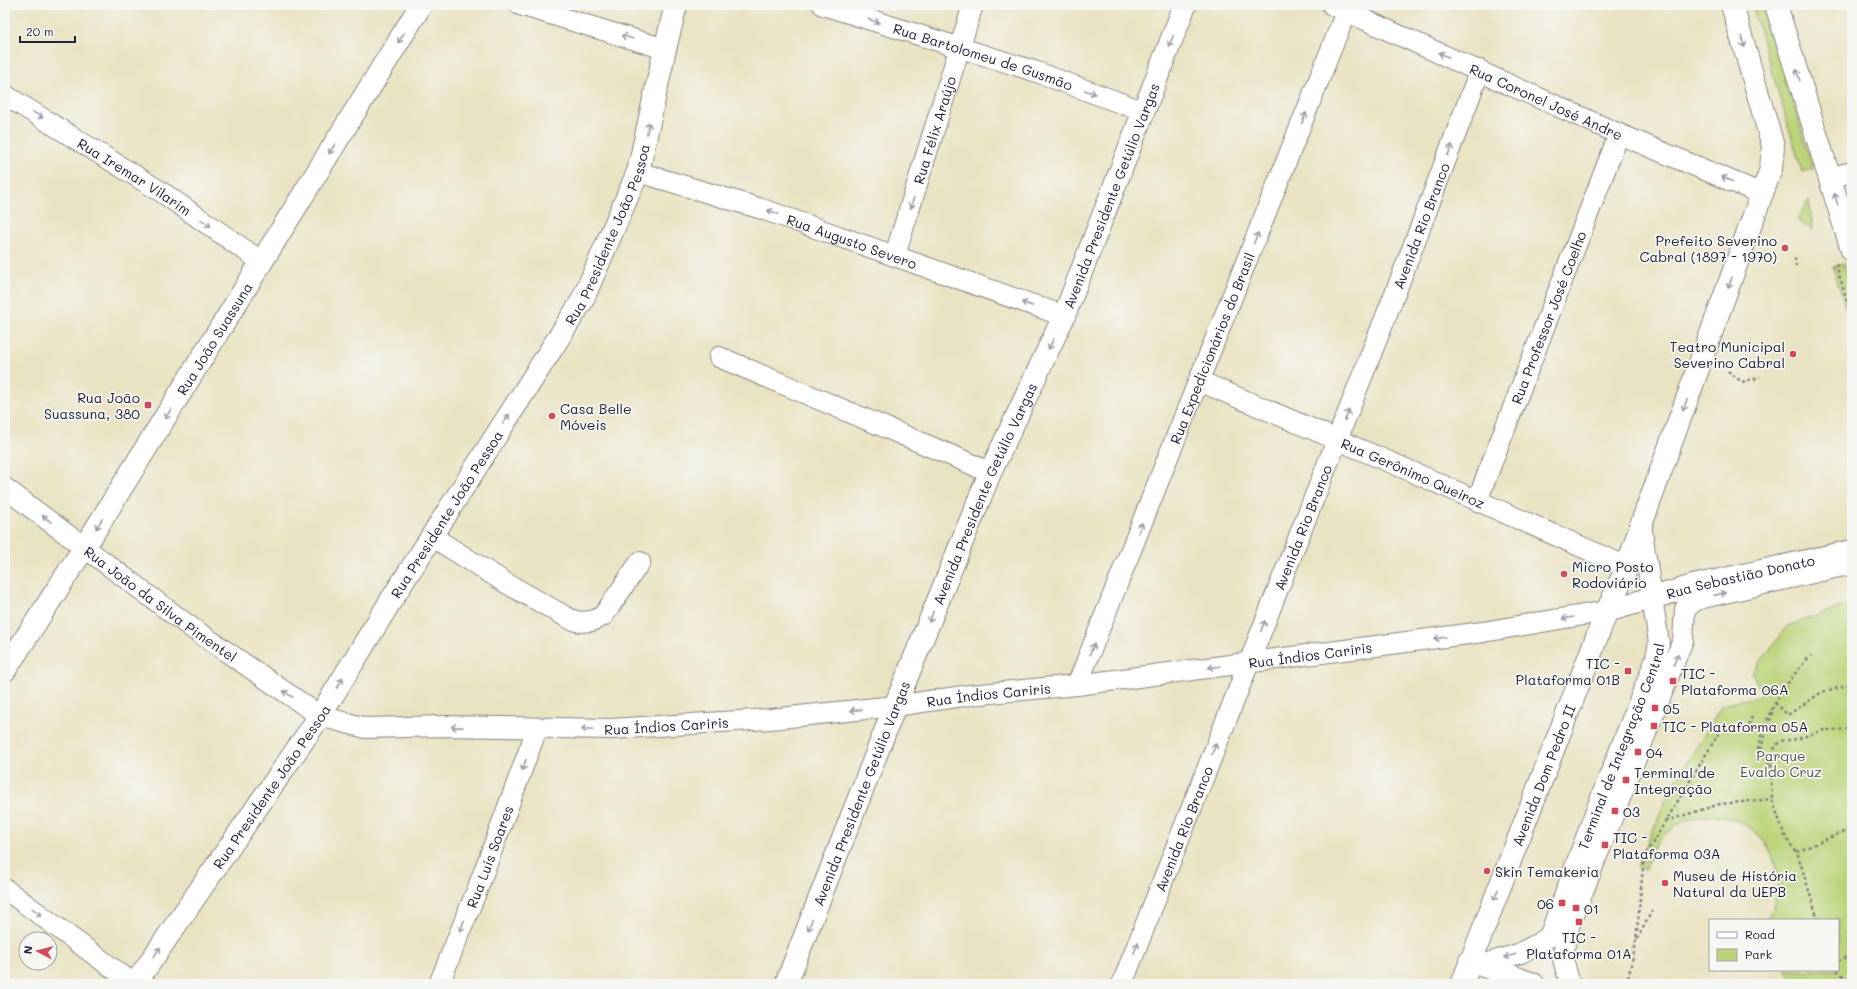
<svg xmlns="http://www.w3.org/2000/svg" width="1857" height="989" font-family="Mali,sans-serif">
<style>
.green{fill:#bbd479;stroke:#6e7b5a}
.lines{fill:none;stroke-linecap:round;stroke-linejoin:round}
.minor-casing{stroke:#86827f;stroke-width:22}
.major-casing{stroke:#86827f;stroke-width:24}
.path{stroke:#86827f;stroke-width:2.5;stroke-dasharray:3 3;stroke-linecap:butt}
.minor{stroke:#fff;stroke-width:20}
.major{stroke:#fff;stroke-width:22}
.oneway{stroke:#9c9ca7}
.poi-dot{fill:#d1495b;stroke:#f6f6f2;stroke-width:1.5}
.labels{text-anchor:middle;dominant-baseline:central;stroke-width:3.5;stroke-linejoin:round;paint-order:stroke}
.street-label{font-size:14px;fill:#22223b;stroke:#f6f6f2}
.poi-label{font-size:14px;fill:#22223b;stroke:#f6f6f2;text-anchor:start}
.park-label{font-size:14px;fill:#50574e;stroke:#f6f6f2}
</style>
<rect width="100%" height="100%" fill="#f6f6f2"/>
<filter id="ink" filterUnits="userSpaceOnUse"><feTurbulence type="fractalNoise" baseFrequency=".025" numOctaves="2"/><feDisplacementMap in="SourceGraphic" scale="8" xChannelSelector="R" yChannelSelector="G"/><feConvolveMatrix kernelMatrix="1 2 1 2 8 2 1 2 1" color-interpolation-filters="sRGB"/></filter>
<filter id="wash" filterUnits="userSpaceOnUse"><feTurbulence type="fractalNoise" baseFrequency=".012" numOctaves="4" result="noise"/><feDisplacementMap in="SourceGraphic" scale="16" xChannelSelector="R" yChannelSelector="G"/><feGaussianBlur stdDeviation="0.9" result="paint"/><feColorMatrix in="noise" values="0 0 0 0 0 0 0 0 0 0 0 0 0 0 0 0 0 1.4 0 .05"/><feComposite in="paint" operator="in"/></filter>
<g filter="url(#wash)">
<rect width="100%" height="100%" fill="#eae3c3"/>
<!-- green -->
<path class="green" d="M1752 5H1765L1813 169 1802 172Z
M1809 200 1813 230 1797 220Z
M1844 264 1852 291V330L1833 267Z
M1852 603V984H1797L1785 970H1838V920H1766C1776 905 1780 885 1776 868 1760 798 1660 799 1646 870L1637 867 1669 793 1722 705 1762 695 1752 673 1787 626Z"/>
</g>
<g filter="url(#ink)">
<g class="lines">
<defs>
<g id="minor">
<path d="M520 5 665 49"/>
<path id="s1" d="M823 5 1034 71 1142 111"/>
<path id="s2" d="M1332 5 1619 134 1762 194"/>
<path id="s3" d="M5 95 163 193 262 262"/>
<path id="s4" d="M638 172 762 209 1064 316"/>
<path d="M1829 178 1852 172"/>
<path id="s5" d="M895 255 973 5"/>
<path d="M719 357 969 463 990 473"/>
<path id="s6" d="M1199 381 1399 466 1627 567"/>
<path id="s7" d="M5 488 192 628 320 716 366 728 443 726 611 729 770 719 895 706 970 695 1077 685 1483 632 1607 611"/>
<path id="s8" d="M1477 501 1619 134"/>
<path d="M431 536 506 583 570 619 580 622 592 621 603 616 640 562"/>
<path id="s9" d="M1077 685 1346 12"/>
<path d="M5 889 134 984"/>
<path id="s10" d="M1481 965 1521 953 1549 937 1598 805 1655 661 1659 643 1641 525"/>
<path id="s11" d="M439 984 477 890 537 729"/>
<path id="s12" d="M1122 984 1401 278 1480 70"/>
<path d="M1570 984 1563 959 1566 934 1683 640 1685 609 1696 600 1707 597 1852 564"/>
</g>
<g id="major">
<path d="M1776 5 1852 250"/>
<path id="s13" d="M1607 611 1693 586 1852 551"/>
<path id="s14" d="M5 670 84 548 421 5"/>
<path d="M1470 961 1533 984"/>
<path id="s15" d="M135 984 320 716 390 602 582 301 638 172 665 49 676 5"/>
<path id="s16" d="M786 984 895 706 990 473 1064 316 1185 5"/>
<path id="s17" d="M1462 984 1607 611 1627 567 1641 525 1771 169 1773 146 1732 5"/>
</g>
</defs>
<!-- minor casing -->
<use href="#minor" class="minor-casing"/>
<!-- major casing -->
<use href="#major" class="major-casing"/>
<!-- path -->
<path class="path" d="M1795 258 1796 266
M1836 264 1852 318
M1728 371 1742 382 1760 377
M1775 703 1788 715 1822 692 1852 684
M1752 717 1749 723 1763 729
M1747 729 1749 723
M1758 749C1766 712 1785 683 1811 655
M1770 764 1760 751 1773 711 1771 709
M1851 816 1852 820
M1666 821 1720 804 1772 799
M1797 852 1852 828
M1818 920 1797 852 1789 843 1784 834 1772 799 1771 764 1775 747 1780 741 1797 739 1824 730 1852 729
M1637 939 1652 911
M1838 961 1852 955
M1837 970 1852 984
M1627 984 1636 941 1644 857 1725 723"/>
<!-- minor -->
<use href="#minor" class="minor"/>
<!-- major -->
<use href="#major" class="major"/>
</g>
<!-- one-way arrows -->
<defs><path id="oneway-shaft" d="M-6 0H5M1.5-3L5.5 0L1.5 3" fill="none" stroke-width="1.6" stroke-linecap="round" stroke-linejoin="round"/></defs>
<g class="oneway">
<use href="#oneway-shaft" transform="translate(874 21) rotate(18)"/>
<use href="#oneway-shaft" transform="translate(627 37) rotate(-163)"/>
<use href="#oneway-shaft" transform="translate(401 38) rotate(122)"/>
<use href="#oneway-shaft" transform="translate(1171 41) rotate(112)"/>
<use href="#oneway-shaft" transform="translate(1743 42) rotate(74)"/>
<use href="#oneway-shaft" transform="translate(1444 55) rotate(-156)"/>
<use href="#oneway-shaft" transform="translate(1798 75) rotate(-107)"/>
<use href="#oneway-shaft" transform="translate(1090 92) rotate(20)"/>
<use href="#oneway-shaft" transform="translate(38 115) rotate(32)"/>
<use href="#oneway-shaft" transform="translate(1304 118) rotate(-68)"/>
<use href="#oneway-shaft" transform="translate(648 128) rotate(-78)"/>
<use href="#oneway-shaft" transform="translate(332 149) rotate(122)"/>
<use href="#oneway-shaft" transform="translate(1450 150) rotate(-69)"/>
<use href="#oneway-shaft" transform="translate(1727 179) rotate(-156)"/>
<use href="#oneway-shaft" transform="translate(1836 199) rotate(-107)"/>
<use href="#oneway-shaft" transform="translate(912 203) rotate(108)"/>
<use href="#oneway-shaft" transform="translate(773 212) rotate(-161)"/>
<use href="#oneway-shaft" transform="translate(206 223) rotate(35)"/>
<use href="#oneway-shaft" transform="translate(1256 238) rotate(-68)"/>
<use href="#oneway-shaft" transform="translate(1730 283) rotate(110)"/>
<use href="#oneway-shaft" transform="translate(1027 304) rotate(-161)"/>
<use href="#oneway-shaft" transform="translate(1051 344) rotate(115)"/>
<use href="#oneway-shaft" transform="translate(1685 405) rotate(110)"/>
<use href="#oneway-shaft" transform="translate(168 414) rotate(122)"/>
<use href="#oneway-shaft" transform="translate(1347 415) rotate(-68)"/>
<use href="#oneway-shaft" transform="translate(506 419) rotate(-57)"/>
<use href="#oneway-shaft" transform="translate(47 519) rotate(-143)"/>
<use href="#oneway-shaft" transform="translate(99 524) rotate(122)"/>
<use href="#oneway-shaft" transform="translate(1140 528) rotate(-68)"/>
<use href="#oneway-shaft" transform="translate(1720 594) rotate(-13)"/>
<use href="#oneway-shaft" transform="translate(931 617) rotate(112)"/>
<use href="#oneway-shaft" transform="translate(1568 618) rotate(170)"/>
<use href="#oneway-shaft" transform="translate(1263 626) rotate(-68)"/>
<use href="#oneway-shaft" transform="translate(1440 638) rotate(172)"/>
<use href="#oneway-shaft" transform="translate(1092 649) rotate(-68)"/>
<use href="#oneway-shaft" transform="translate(1676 659) rotate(-69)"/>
<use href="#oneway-shaft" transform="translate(1214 667) rotate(173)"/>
<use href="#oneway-shaft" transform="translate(340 683) rotate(-59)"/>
<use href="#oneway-shaft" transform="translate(288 694) rotate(-145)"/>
<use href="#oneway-shaft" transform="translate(856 710) rotate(174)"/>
<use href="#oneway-shaft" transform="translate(457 727) rotate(-179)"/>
<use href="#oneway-shaft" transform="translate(587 729) rotate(-180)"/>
<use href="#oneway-shaft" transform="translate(1214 749) rotate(-68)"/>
<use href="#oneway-shaft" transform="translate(524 765) rotate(110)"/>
<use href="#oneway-shaft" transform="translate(1496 895) rotate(111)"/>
<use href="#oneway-shaft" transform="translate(37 912) rotate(36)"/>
<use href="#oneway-shaft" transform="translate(810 925) rotate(111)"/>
<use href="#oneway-shaft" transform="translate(462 926) rotate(112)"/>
<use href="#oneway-shaft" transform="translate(1136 948) rotate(-69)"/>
<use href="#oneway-shaft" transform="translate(157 952) rotate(-55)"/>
<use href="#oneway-shaft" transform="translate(1510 956) rotate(163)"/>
</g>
</g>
<!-- markers -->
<g class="poi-dot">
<circle cx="1785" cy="248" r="4"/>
<circle cx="1793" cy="354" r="4"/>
<rect x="144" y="401" width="8" height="8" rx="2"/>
<circle cx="552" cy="416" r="4"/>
<circle cx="1564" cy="574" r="4"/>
<rect x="1624" y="667" width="8" height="8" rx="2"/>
<rect x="1669" y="677" width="8" height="8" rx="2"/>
<rect x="1651" y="704" width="8" height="8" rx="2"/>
<rect x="1650" y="722" width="8" height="8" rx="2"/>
<rect x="1634" y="748" width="8" height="8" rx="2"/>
<rect x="1622" y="776" width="8" height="8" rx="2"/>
<rect x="1611" y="807" width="8" height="8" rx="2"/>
<rect x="1601" y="841" width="8" height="8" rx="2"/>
<circle cx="1487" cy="871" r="4"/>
<circle cx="1665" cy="883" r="4"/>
<rect x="1558" y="899" width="8" height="8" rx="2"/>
<rect x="1572" y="904" width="8" height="8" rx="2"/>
<rect x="1575" y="918" width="8" height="8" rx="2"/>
</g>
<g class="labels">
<!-- street labels -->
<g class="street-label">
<text stroke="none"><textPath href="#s1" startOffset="168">Rua Bartolomeu de Gusmão</textPath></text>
<text stroke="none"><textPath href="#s2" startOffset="235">Rua Coronel José Andre</textPath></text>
<text stroke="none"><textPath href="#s5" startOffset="131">Rua Félix Araújo</textPath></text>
<text stroke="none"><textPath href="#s3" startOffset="153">Rua Iremar Vilarim</textPath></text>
<text stroke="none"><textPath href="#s16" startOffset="853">Avenida Presidente Getúlio Vargas</textPath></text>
<text stroke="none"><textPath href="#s12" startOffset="815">Avenida Rio Branco</textPath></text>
<text stroke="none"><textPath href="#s15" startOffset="888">Rua Presidente João Pessoa</textPath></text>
<text stroke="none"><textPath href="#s4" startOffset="225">Rua Augusto Severo</textPath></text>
<text stroke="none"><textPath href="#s8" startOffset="197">Rua Professor José Coelho</textPath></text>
<text stroke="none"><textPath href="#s14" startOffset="392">Rua João Suassuna</textPath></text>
<text stroke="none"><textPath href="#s9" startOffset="363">Rua Expedicionários do Brasil</textPath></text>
<text stroke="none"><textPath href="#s6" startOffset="233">Rua Gerônimo Queiroz</textPath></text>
<text stroke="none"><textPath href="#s16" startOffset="529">Avenida Presidente Getúlio Vargas</textPath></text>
<text stroke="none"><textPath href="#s15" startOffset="564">Rua Presidente João Pessoa</textPath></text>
<text stroke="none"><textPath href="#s12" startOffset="491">Avenida Rio Branco</textPath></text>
<text stroke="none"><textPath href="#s13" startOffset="138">Rua Sebastião Donato</textPath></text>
<text stroke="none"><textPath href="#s7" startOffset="194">Rua João da Silva Pimentel</textPath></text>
<text stroke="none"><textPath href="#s7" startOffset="1385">Rua Índios Cariris</textPath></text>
<text stroke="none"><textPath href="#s7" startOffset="1061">Rua Índios Cariris</textPath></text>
<text stroke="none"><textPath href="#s7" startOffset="737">Rua Índios Cariris</textPath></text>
<text stroke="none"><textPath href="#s10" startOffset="278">Terminal de Integração Central</textPath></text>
<text stroke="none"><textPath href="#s17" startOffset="224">Avenida Dom Pedro II</textPath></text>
<text stroke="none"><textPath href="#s15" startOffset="240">Rua Presidente João Pessoa</textPath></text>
<text stroke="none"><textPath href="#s16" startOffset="205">Avenida Presidente Getúlio Vargas</textPath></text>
<text stroke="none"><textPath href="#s12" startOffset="167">Avenida Rio Branco</textPath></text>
<text stroke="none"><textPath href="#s11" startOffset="137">Rua Luís Soares</textPath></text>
</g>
<!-- poi labels -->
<g class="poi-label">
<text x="1777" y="240" text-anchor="end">Prefeito Severino<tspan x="1777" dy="16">Cabral (1897 - 1970)</tspan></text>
<text x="1785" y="346" text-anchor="end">Teatro Municipal<tspan x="1785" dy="16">Severino Cabral</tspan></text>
<text x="140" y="397" text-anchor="end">Rua João<tspan x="140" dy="16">Suassuna, 380</tspan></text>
<text x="560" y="408">Casa Belle<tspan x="560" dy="16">Móveis</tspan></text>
<text x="1572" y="566">Micro Posto<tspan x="1572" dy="16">Rodoviário</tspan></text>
<text x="1620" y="663" text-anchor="end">TIC -<tspan x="1620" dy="16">Plataforma 01B</tspan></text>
<text x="1681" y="673">TIC -<tspan x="1681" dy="16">Plataforma 06A</tspan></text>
<text x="1663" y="708">05</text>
<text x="1662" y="726">TIC - Plataforma 05A</text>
<text x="1646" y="752">04</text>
<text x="1634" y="772">Terminal de<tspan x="1634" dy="16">Integração</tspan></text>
<text x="1623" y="811">03</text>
<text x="1613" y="837">TIC -<tspan x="1613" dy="16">Plataforma 03A</tspan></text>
<text x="1495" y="871">Skin Temakeria</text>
<text x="1673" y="875">Museu de História<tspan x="1673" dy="16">Natural da UEPB</tspan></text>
<text x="1554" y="903" text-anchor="end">06</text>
<text x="1584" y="908">01</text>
<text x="1579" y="937" text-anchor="middle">TIC -<tspan x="1579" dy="16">Plataforma 01A</tspan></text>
</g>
<!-- park labels -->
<g class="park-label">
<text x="1781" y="755">Parque<tspan x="1781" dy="16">Evaldo Cruz</tspan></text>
</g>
</g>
<!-- margin -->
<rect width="1857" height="989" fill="none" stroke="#f6f6f2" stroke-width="20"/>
<!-- legend -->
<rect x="1709" y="919" width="130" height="52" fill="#f6f6f2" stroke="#a1a1a9"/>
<rect x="1717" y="932" width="20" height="6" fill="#ffffff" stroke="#a1a1a9"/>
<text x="1745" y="939" font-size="12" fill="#22223b">Road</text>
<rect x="1717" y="949" width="20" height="12" fill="#bbd479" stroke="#a1a1a9"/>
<text x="1745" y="959" font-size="12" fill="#22223b">Park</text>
<!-- north arrow -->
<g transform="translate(38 951) rotate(277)"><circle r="19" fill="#f6f6f2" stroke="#a1a1a9"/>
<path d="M0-3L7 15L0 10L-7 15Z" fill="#d1495b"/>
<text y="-6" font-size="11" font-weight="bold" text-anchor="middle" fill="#22223b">N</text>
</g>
<!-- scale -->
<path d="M20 36v6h55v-6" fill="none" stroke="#22223b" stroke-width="2"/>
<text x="26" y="36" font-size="12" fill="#22223b" stroke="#f6f6f2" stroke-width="3" paint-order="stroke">20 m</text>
</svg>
